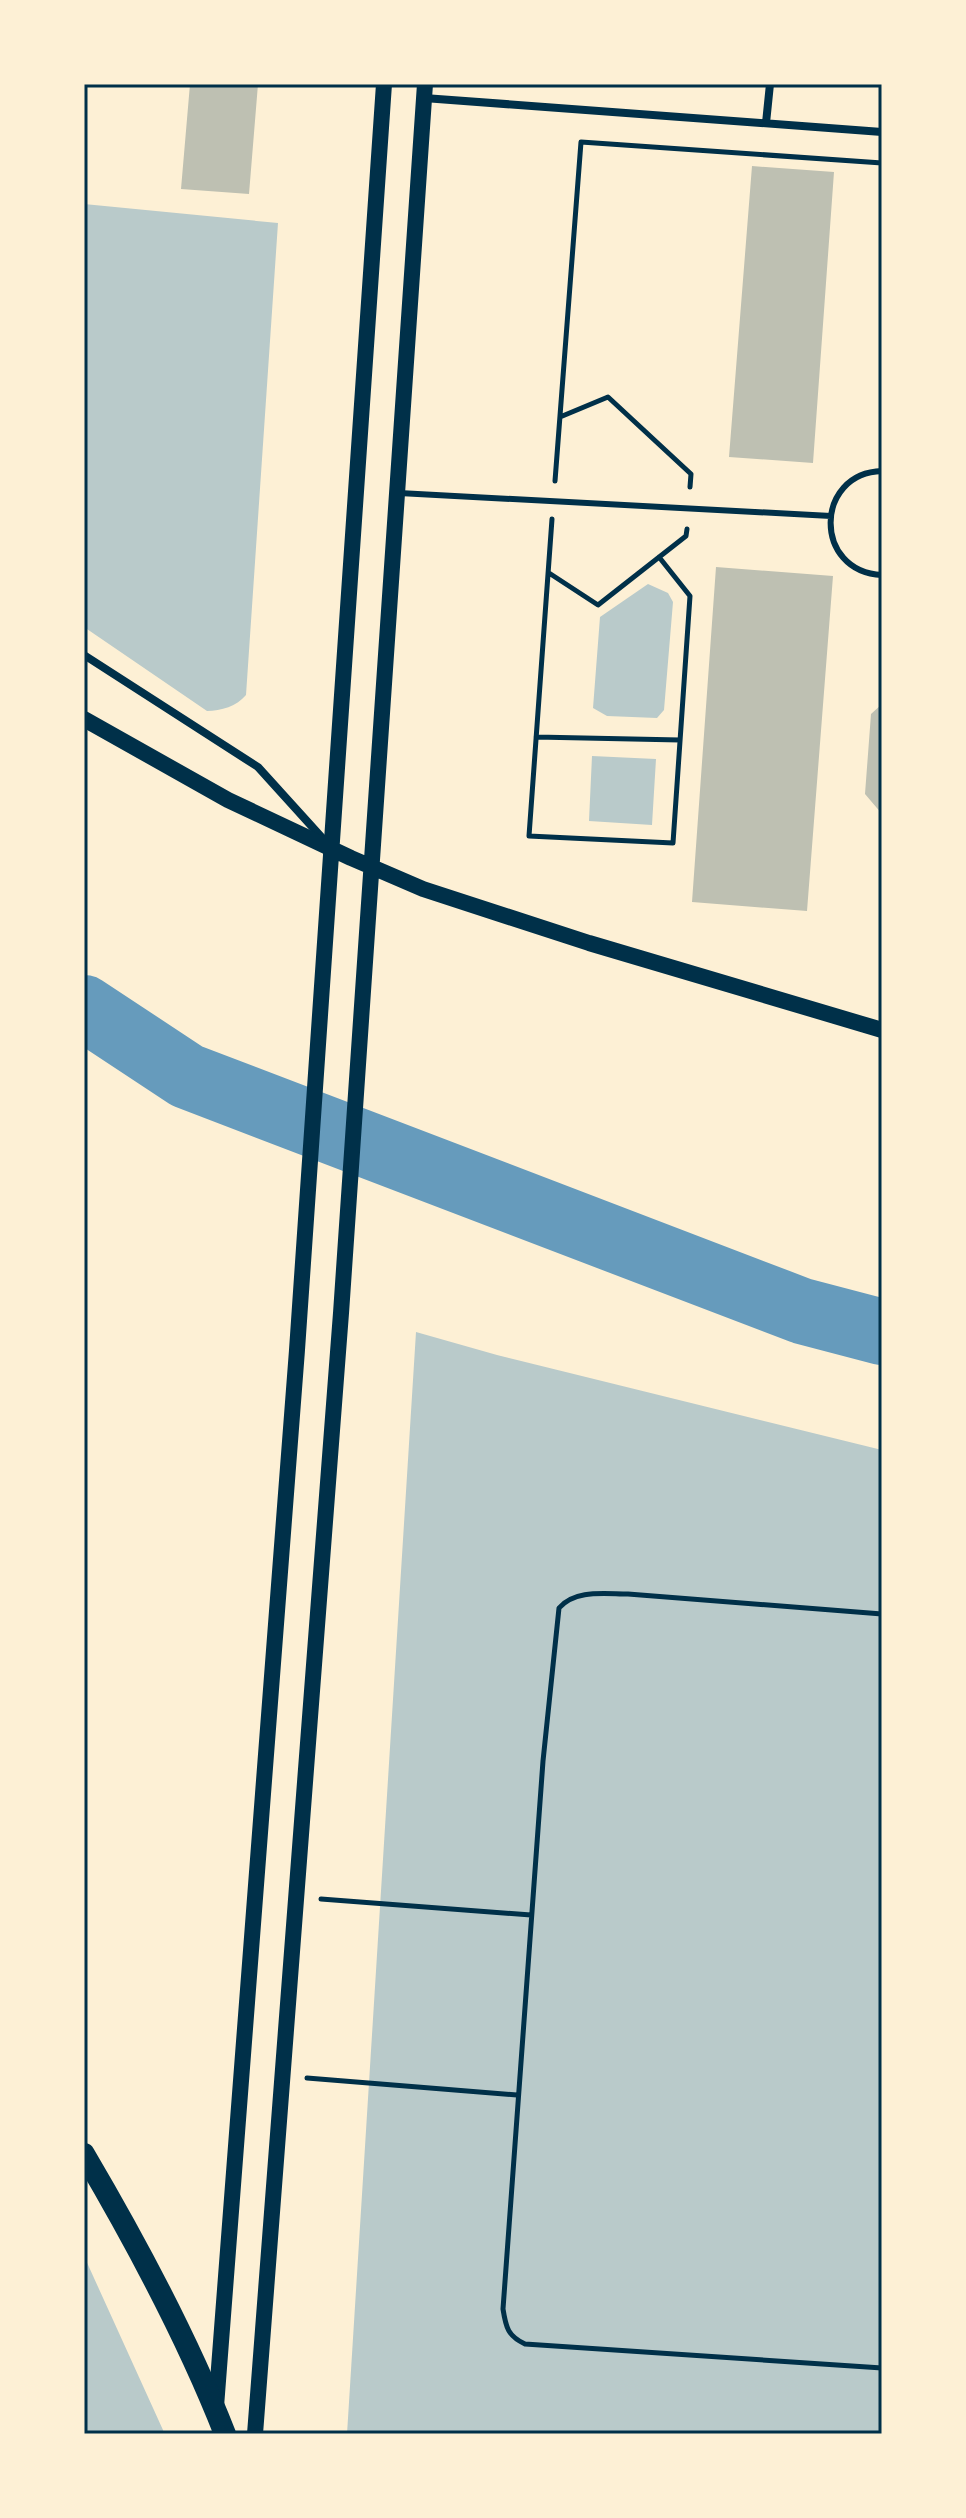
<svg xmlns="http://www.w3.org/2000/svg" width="966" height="2518" font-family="Poppins,sans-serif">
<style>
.green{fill:#b9caca}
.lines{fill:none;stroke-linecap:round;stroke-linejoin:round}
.river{stroke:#669bbc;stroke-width:66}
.building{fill:#bec0b2}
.path{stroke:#003049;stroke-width:5}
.service{stroke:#003049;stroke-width:6}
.minor{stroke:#003049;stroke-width:8}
.secondary{stroke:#003049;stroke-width:16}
.trunk{stroke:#003049;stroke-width:22}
.neatline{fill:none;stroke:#003049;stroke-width:3}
</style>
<rect width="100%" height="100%" fill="#fdf0d5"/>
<!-- green -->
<path class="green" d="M84 204 278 223 246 695C237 706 221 711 207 711L84 627Z
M648 584 668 593 673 602 664 710 657 718 607 716 593 708 600 617Z
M592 756 656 759 652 825 589 821Z
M416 1332 497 1355 882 1450V2434H347Z
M84 2256 163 2430 164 2434H84Z"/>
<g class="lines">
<!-- river -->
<path class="river" d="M84 1008 187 1076 802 1311 882 1332"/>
</g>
<!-- building -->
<path class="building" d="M190 84H258L249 194 181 189Z
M752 166 834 172 813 463 729 457Z
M716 567 833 576 807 911 692 902Z
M882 704V814L865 794 871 714Z"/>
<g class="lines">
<!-- path -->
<path class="path" d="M560 417 608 397 691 474 690 487
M555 481 581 142 882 163
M552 519 529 836 673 843 690 596 659 557
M549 573 598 605 686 536 687 529
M536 737 680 740
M882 1614 628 1594C605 1594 575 1589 559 1608L543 1761 503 2309C506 2328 508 2336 525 2344L882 2368
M321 1899 531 1915
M307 2078 517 2095"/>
<!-- service -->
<path class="service" d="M882 471C814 473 813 572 882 575
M399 493 831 516"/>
<!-- minor -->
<path class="minor" d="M424 98 882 132
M766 123 770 84
M84 655 258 767 325 841"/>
<!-- secondary -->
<path class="secondary" d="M84 719 228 800 351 858 423 889 589 943 882 1030
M216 2407C279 1633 333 859 384 84
M255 2434C319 1651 374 868 425 84"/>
<!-- trunk -->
<path class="trunk" d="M84 2154C137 2244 187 2337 225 2434"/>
</g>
<!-- border -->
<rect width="966" height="2518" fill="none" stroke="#fdf0d5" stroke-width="172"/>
<rect x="86" y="86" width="794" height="2346" class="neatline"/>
</svg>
